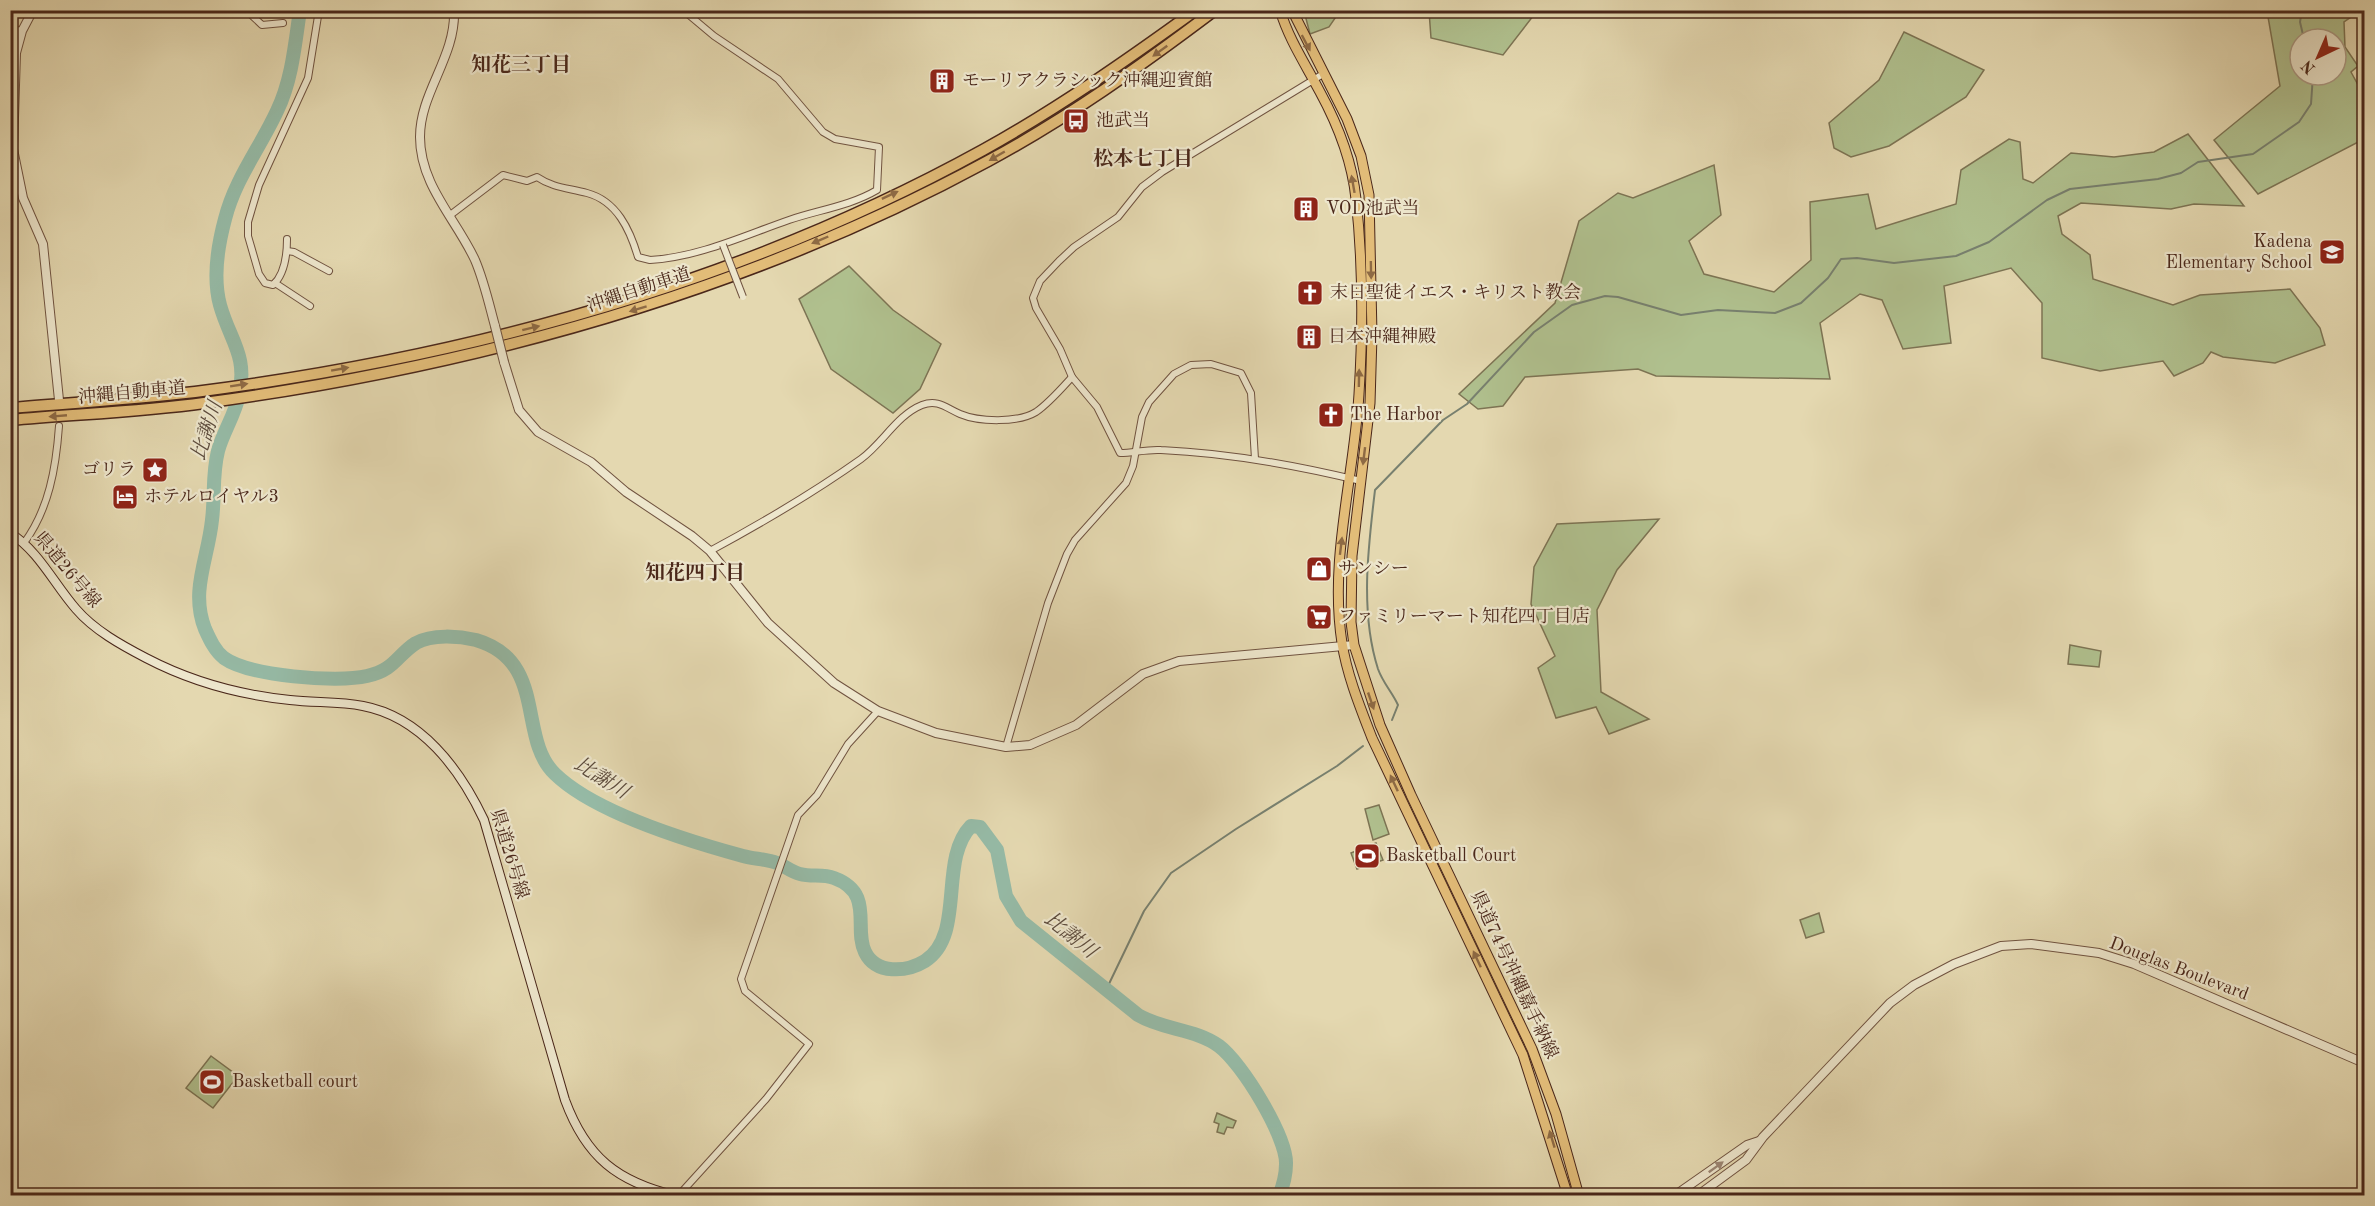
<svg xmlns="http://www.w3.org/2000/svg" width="2375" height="1206" viewBox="0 0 2375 1206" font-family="'Old Standard TT','Noto Serif JP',serif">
  <rect width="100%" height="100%" fill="#e4d8b0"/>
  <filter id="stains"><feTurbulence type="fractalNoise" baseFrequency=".00333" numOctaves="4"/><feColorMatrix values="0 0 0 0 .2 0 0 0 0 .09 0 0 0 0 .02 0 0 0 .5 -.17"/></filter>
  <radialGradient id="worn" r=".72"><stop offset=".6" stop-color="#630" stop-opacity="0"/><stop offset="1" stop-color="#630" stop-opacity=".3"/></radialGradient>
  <g fill="#b0c08e" stroke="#7d7454" stroke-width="1.5" fill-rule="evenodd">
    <polygon points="1304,11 1304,10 1340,11 1329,27 1310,34"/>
    <polygon points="1429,11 1429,10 1537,11 1503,55 1431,38"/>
    <path d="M2267 11H2360L2344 22 2345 47 2358 66 2351 72 2364 96V139L2258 194 2214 140 2280 86ZM2300 39H2336V75H2300Z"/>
    <polygon points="1904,32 1984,70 1966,97 1889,146 1851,157 1834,148 1829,123 1879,80"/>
    <polygon points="2188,134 2244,206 2194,204 2171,209 2081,203 2058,216 2062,234 2090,255 2093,279 2173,305 2200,295 2290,289 2320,328 2325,345 2275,363 2223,357 2211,352 2203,363 2174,376 2163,361 2100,371 2042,358 2042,303 2011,268 1944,286 1951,343 1903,349 1882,300 1860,294 1820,323 1830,379 1656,376 1638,369 1525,377 1503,406 1478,409 1459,394 1555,303 1579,221 1618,193 1633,198 1714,165 1721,215 1689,241 1704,274 1774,292 1811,260 1810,202 1868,194 1876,229 1956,204 1961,170 2009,139 2020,142 2023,179 2033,183 2071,153 2114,157 2154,152"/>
    <polygon points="849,266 893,310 941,344 920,389 893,413 831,369 799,299"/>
    <polygon points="1659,519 1617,570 1597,610 1601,692 1649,719 1609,734 1596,707 1556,718 1538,668 1555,656 1531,604 1534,567 1557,524"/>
    <polygon points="2070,645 2101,651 2099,667 2068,664"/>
    <polygon points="1379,805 1389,834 1373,840 1365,809"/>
    <polygon points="1376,843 1383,860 1357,869 1351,853"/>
    <polygon points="1819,913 1824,932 1806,938 1800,920"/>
    <polygon points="211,1056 238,1076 213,1108 186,1088"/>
    <polygon points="1217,1113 1236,1121 1233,1128 1227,1127 1224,1134 1217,1132 1219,1124 1214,1122"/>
  </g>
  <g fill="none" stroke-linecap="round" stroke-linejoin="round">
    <g stroke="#78806f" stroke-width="2">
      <polyline points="2302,10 2300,22 2304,39"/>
      <path d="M1392 720 1398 705C1392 692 1383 683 1378 669 1360 613 1368 548 1375 490L1443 420 1467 404 1534 332 1572 305 1605 296 1618 297 1681 315 1718 310 1775 313 1801 303 1828 278 1841 259 1857 258 1894 263 1956 256 1989 242 2047 200 2070 189 2158 179 2181 173 2198 162 2253 154 2299 122 2311 104 2313 75"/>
      <polyline points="1107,988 1144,911 1171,873 1236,829 1337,766 1363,746"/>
    </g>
    <path stroke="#96bba7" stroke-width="14" d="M300 10C295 44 292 80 277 111 260 148 235 179 225 219 218 245 213 279 220 305 230 341 248 355 239 395 235 415 223 432 218 451 212 474 215 497 212 520 208 559 190 591 205 629 210 640 215 651 224 658 249 676 337 683 367 676 395 670 397 655 416 643 432 634 459 636 476 640 548 661 517 738 555 774 595 813 688 841 743 856 754 859 766 859 777 863 785 866 791 872 800 874 811 877 823 874 834 878 875 893 853 928 865 952 876 975 907 972 925 961 966 935 938 860 971 826L980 827 997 850 1006 896 1021 921 1138 1015C1163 1030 1196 1029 1219 1046 1242 1063 1287 1137 1286 1164 1286 1175 1283 1186 1279 1196"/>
    <defs>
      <g id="minor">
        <polyline points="246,10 262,25 283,23"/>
        <polyline points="1003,11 1003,10"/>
        <polyline points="10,29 22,31"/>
        <path d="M1323 74 1162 172 1142 187 1118 217 1074 247 1059 261 1040 281 1033 298 1036 308 1060 349 1072 377 1097 407 1120 453C1133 453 1147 449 1161 450 1229 453 1295 465 1361 481"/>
        <path d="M449 216 503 175 527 181 537 177C553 188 569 188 587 193 617 201 630 230 638 257L650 260C699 257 743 236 789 220 818 210 850 206 877 190L879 147 835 139 823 132 778 79 714 36 683 10"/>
        <path d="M287 239C287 255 285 274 273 285L265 283 259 274 248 236V222L259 185 308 78 319 10"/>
        <polyline points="287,251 294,252 329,271"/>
        <polyline points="275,283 310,306"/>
        <path d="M24 543C49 509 56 468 59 426"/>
        <path d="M710 551C762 523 813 493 861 459 883 443 897 415 922 405 938 399 946 408 960 414 979 422 1018 423 1036 412 1049 403 1061 389 1072 377"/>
        <polyline points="1006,747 1048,603 1067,554 1075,540 1126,483 1133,466 1142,417 1149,402 1174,374 1191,365 1211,364 1241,373 1251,393 1255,459"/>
        <polyline points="678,1196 766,1099 809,1044 745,991 741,979 798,815 817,795 848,744 878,711"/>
      </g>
      <g id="tertiary">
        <polyline points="33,10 22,31 16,53 13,149 23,198 43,244 59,400"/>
        <path d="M454 10C456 57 420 92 420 137 420 185 456 219 475 260 484 281 489 304 495 326"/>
        <polyline points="504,362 519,410 538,432 591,462 626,492 692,536 710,551 768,623 834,683 878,711 936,733 1006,747 1030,745 1076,725 1143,674 1179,661 1354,645"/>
        <polyline points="1674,1196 1747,1145 1759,1141"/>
        <polyline points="1697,1196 1746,1160 1763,1137 1890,1003 1914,985 1954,964 2001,946 2031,944 2099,953 2134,964 2364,1063"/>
      </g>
      <path id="secondary" d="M10 533C39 551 54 584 76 609 94 630 121 645 146 658 190 681 241 695 290 700 314 703 339 701 363 706 421 717 460 769 484 820L565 1100C586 1157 617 1182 677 1196"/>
      <g id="primary">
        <path d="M1280 10C1289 40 1306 65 1320 92 1338 125 1352 160 1356 199 1363 262 1363 330 1359 394 1354 477 1329 560 1342 643 1347 675 1360 707 1372 738L1523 1055 1568 1196"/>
        <polyline points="1292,10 1347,119 1361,156 1369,195 1372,335 1370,403 1352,556 1351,622 1354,645 1380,725 1411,795 1532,1049 1556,1114 1579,1196"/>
      </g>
      <g id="motorway">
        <path d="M10 408C72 403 134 399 195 392 468 357 740 284 983 150 1057 109 1127 60 1196 10"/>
        <path d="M10 420C75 414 140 412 204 403 476 366 745 293 988 161 1068 118 1142 65 1215 10"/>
      </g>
    </defs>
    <use href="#minor" stroke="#705340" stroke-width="8"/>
    <use href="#tertiary" stroke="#705340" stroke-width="10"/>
    <use href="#secondary" stroke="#4a271a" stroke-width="10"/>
    <use href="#primary" stroke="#4a271a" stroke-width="11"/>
    <use href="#motorway" stroke="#4a271a" stroke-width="13"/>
    <use href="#minor" stroke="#ede6cc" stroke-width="6"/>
    <use href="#tertiary" stroke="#ede6cc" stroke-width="8"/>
    <use href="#secondary" stroke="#ede6cc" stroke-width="8"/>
    <use href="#primary" stroke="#e2bc78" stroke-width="9"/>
    <use href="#motorway" stroke="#e2bc78" stroke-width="10"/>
    <defs>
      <polyline id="minor-bridge" points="723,245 743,297"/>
      <polyline id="tertiary-bridge" points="495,326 504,362"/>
    </defs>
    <use href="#minor-bridge" stroke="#705340" stroke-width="8" stroke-linecap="butt"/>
    <use href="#tertiary-bridge" stroke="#705340" stroke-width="10" stroke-linecap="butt"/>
    <use href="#minor-bridge" stroke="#ede6cc" stroke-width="6"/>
    <use href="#tertiary-bridge" stroke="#ede6cc" stroke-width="8"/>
  </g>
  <defs><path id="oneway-solid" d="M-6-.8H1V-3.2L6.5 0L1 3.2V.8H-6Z" transform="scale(1.5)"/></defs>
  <g fill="#8e6a44">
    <use href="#oneway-solid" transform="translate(1306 43) rotate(62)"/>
    <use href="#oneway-solid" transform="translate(1160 51) rotate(144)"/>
    <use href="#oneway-solid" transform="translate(997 156) rotate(150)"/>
    <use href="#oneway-solid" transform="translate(1353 184) rotate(-100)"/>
    <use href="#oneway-solid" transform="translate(890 195) rotate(-25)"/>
    <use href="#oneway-solid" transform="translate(820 240) rotate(157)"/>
    <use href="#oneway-solid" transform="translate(1371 270) rotate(89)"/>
    <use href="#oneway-solid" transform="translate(638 309) rotate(163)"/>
    <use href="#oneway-solid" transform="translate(531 328) rotate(-14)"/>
    <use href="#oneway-solid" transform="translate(340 369) rotate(-10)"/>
    <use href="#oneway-solid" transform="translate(1359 378) rotate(-89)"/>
    <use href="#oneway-solid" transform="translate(239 385) rotate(-9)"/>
    <use href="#oneway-solid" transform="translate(58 416) rotate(175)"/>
    <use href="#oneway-solid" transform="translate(1364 456) rotate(97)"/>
    <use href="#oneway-solid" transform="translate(1341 546) rotate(-83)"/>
    <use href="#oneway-solid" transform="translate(1371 701) rotate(71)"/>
    <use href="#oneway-solid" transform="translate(1394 783) rotate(-115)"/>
    <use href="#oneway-solid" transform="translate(1477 959) rotate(-115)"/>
    <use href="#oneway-solid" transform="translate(1552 1139) rotate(-107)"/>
  </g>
  <use fill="#9c8673" href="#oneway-solid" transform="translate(1716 1167) rotate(-36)"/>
  <defs>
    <symbol id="building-square" viewBox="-11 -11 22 22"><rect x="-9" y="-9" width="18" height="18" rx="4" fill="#8f2418" stroke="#ede6cc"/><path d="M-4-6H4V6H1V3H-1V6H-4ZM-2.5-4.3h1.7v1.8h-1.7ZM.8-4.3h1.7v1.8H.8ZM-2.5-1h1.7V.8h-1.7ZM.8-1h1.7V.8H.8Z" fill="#fff"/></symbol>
    <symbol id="bus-square" viewBox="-11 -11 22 22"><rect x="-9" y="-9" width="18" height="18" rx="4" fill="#8f2418" stroke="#ede6cc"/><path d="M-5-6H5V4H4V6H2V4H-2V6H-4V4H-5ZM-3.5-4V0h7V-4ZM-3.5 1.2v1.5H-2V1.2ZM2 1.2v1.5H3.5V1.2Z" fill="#fff"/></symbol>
    <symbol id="school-square" viewBox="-11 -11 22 22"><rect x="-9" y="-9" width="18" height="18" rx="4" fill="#8f2418" stroke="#ede6cc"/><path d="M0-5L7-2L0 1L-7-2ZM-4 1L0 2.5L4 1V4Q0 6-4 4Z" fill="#fff"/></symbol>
    <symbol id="church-square" viewBox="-11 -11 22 22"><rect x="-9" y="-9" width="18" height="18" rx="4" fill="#8f2418" stroke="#ede6cc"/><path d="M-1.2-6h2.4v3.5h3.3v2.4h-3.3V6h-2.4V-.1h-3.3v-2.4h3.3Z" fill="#fff"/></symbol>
    <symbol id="sight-square" viewBox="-11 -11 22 22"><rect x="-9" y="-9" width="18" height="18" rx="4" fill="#8f2418" stroke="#ede6cc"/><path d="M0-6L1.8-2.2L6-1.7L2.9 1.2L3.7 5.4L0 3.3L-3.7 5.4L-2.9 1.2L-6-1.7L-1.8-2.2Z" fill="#fff"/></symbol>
    <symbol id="hotel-square" viewBox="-11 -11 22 22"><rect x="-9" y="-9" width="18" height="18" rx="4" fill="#8f2418" stroke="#ede6cc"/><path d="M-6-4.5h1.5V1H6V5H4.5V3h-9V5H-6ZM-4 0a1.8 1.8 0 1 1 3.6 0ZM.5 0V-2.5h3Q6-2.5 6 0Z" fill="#fff"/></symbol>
    <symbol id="shop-square" viewBox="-11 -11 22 22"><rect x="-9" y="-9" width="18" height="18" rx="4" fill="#8f2418" stroke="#ede6cc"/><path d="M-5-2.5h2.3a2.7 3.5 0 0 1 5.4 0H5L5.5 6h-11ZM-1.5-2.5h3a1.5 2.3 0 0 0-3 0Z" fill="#fff"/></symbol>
    <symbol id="supermarket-square" viewBox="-11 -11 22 22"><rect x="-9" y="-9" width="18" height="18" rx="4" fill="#8f2418" stroke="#ede6cc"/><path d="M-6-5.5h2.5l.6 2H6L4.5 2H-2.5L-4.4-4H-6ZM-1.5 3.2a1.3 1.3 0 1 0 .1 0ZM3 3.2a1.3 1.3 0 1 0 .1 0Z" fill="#fff"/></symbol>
    <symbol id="stadium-square" viewBox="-11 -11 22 22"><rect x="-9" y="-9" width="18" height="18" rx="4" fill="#8f2418" stroke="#ede6cc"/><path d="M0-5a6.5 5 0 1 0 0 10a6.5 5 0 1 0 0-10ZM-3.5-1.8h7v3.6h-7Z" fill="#fff"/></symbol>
  </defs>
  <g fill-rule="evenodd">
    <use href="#building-square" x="927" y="66" width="30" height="30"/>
    <use href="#bus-square" x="1061" y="106" width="30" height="30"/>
    <use href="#building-square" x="1291" y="194" width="30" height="30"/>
    <use href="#school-square" x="2317" y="237" width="30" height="30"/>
    <use href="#church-square" x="1295" y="278" width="30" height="30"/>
    <use href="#building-square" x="1294" y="322" width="30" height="30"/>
    <use href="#church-square" x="1316" y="400" width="30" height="30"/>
    <use href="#sight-square" x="140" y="455" width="30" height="30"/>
    <use href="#hotel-square" x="110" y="482" width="30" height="30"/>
    <use href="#shop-square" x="1304" y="554" width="30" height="30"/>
    <use href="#supermarket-square" x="1304" y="602" width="30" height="30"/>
    <use href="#stadium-square" x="1352" y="841" width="30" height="30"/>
    <use href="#stadium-square" x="197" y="1067" width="30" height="30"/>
  </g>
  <g text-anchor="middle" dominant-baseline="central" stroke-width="4.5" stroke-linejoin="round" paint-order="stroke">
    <g font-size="18" fill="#4a271a" stroke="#ede6cc" text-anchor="start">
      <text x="962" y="81">モーリアクラシック沖縄迎賓館</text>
      <text x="1096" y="121">池武当</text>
      <text x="1326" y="209">VOD池武当</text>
      <text x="2312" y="242" text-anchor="end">Kadena<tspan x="2312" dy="21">Elementary School</tspan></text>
      <text x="1330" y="293">末日聖徒イエス・キリスト教会</text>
      <text x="1328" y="337">日本沖縄神殿</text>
      <text x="1350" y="415">The Harbor</text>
      <text x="136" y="470" text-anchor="end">ゴリラ</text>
      <text x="144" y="497">ホテルロイヤル3</text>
      <text x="1338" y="569">サンシー</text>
      <text x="1338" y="617">ファミリーマート知花四丁目店</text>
      <text x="1386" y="856">Basketball Court</text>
      <text x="232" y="1082">Basketball court</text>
    </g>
    <g font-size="18" fill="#4a271a" stroke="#ede6cc">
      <text transform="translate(639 290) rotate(-18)">沖縄自動車道</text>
      <text transform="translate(132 393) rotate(-5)">沖縄自動車道</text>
      <text transform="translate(67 570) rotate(50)">県道26号線</text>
      <text transform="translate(509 854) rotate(73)">県道26号線</text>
      <text transform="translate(2179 969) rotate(21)">Douglas Boulevard</text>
      <text transform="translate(1514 975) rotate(65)">県道74号沖縄嘉手納線</text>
    </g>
    <g font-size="20" font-weight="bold" fill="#4a271a" stroke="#ede6cc">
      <text x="521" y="66">知花三丁目</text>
      <text x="1143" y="160">松本七丁目</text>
      <text x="695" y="574">知花四丁目</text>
    </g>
    <g font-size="20" font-style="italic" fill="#5d4c3d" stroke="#ede6cc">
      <text transform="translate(208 431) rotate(-72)">比謝川</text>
      <text transform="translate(601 779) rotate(32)">比謝川</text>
      <text transform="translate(1070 936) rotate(39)">比謝川</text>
    </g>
  </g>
  <rect width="2375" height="1206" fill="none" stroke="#e4d8b0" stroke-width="36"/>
  <rect x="12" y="12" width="2351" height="1182" fill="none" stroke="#4a271a" stroke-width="3"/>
  <rect x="18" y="18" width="2339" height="1170" fill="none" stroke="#4a271a" stroke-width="1.5"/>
  <g transform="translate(2318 57) rotate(224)"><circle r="28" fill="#ede6cc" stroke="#ac9a85" stroke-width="1.5"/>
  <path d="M0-4.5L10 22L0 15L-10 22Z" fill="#8f2418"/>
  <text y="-9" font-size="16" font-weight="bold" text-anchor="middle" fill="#4a271a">N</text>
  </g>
  <rect width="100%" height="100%" filter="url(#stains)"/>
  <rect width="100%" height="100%" fill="url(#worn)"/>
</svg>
